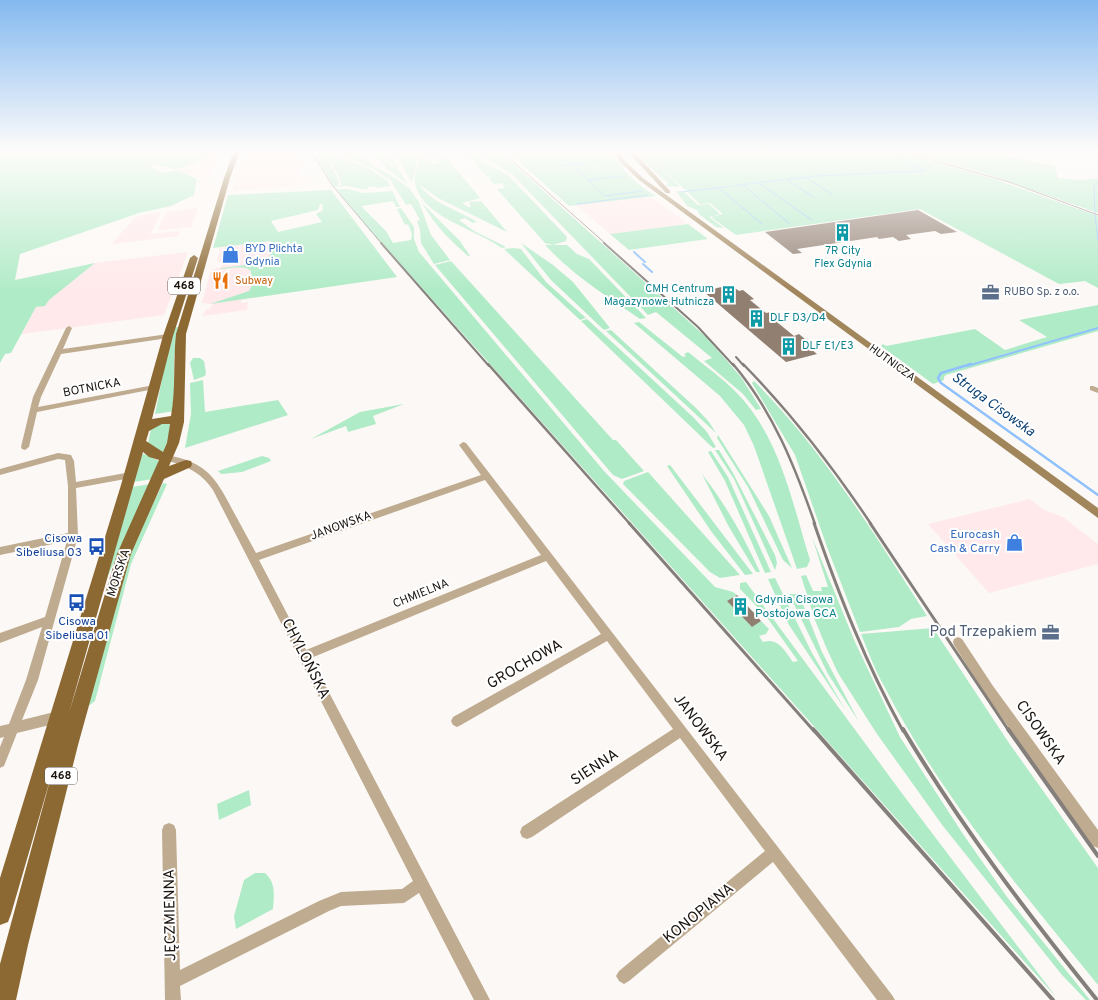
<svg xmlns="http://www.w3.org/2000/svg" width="1098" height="1000" viewBox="0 0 1098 1000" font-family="Overpass,sans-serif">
  <rect width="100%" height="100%" fill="#fcf8f5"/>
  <g fill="#ffe9eb">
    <polygon points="245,151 300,151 301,155 296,156 303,169 296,171 308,184 232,191"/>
    <polygon points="222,152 214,165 181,168 211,153"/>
    <polygon points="214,167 210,176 197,177 177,170"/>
    <polygon points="650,196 688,224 610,234 576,205"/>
    <polygon points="198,208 191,227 158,230 166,212"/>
    <polygon points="161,212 151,234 180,231 179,236 112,244 134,218 146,214"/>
    <polygon points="272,241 263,296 241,300 241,303 248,302 247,310 202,316 206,310 211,308 212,304 202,303 211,270 221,267 222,263 217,261 220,248"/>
    <polygon points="188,252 164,315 22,334 36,307 45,306 49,300 95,263"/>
    <polygon points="1030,499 1044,510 1063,517 1098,544 1098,564 989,593 928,524"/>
  </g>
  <g fill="#b0ebc7" fill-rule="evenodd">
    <path d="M0 151H163L177 153H211C201 158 185 170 174 169 164 167 160 163 150 166L162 173 177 170 197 179 194 195 171 206 139 213 20 254 15 280 95 263 49 300 45 306 36 307 11 353 5 354 0 363Z"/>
    <polygon points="313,151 323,151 339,181 338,186 341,185 340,179 324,151 369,169 387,180 390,186 376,188 375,186 368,187 367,190 348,186 334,187"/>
    <path d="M342 151C348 151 355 158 361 161L347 151H353L376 166 367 163 391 175 409 188 419 202 431 235 450 260 434 264 421 243 420 230 417 221 420 220 411 204 406 205 391 181 374 169 345 157Z"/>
    <polygon points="372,151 382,151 392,167 394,167 384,151 387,151 408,185 386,168"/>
    <polygon points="393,151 420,151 412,182"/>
    <path d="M422 151H428L424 152 428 158 425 159 430 160 433 164 439 163 436 159 447 158 480 198 462 203 468 207H471L469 202 481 201 507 232 438 198 420 185C431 203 459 210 477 222L473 223 465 218 459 220 474 231 506 247 502 248C478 230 418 216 415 181 414 172 420 160 422 151Z"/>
    <polygon points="464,151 472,151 483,161 508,175 567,237 566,241 553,245 545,243 497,189 505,188 502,183 494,184 488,178 493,176 487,177"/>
    <polygon points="488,151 499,151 706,337 741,377 761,409 756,410 743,394 704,361 712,358 656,312 648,315 512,174 481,156 490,154 485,152"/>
    <path d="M507 151H611C618 165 636 185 656 196L569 206Z"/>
    <polygon points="635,151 643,151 652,160 645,151 897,151 994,179 1098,216 1098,288 1085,281 1059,284 920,209 736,235 711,217 723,214 710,203 700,204 656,163 680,187 667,186 668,183 653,170"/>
    <polygon points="906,151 981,151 1055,166 1058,178 1081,180 1098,178 1098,213 984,173"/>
    <path d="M336 189H348L364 193 392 191 400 207H396L393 201 362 206V207L386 231 393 243 411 240 412 234 408 224 405 225 397 209 401 208 414 227V239L419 252 604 471 715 587 733 592 737 595 728 601 751 626 761 621 769 629 766 634 759 636 763 642C778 637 785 651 793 662L798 661 766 616 740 589V583L746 582 901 792 1056 997 371 231Z"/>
    <path d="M331 190 397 277 210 304 249 291 254 282H251V271C243 264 231 269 220 269L221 268 269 262 271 241 213 248 228 195ZM320 204H322L323 210 316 214 322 222 278 232 271 221 318 210Z"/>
    <polygon points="676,191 683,191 698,205 709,204 720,214 709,217 724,228 716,227 699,214 697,210 687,206"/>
    <path d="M422 203 460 241 470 256H468C447 237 437 228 422 203Z"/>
    <polygon points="688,224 708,239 629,250 610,234"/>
    <polygon points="521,243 553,265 573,282 610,328 604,330 551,280"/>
    <path d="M545 245H567L577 254 589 259 646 318 640 319C606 296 573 275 545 245Z"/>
    <polygon points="514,248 521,249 546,282 586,318 580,320 504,249"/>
    <polygon points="451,261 613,440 616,440 644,471 622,479 613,475 435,265"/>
    <polygon points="1098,305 1098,331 946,375 944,377 944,380 933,384 881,346 883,344 886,346 975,329 1005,350 1047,337 1019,320"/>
    <polygon points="587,319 693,417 707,432 716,447 713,448 581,321"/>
    <path d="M639 322 683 357 686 356 684 354 688 352C704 365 721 377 736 392 780 437 792 502 810 560L807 567 797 569 754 446 744 425 720 396 634 323Z"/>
    <polygon points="175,327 179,327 174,357 175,411 155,414 167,354"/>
    <polygon points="611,330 697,409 709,422 716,433 606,331"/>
    <polygon points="193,358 200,358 204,361 206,373 205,376 194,380 190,363"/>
    <polygon points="203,380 205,412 278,400 288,415 185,448 191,414 190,383"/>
    <path d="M754 381C823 450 875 535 927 616L911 619 899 627 860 632 827 547 795 455 752 383Z"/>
    <polygon points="404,404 373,416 376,424 348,432 346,426 311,439 360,412"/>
    <polygon points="158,423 171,423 168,443 162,455 148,444 151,428"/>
    <polygon points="718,435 769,516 792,568 783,560 748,487 717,438"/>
    <polygon points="719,450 733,473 775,555 777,563 775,570 734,479 715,450"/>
    <polygon points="711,451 728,477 771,572 765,573 725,481 708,452"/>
    <polygon points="144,454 161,462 153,479 134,482 141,455"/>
    <polygon points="262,456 269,458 271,461 242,472 221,474 218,471"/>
    <polygon points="670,465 753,574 745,575 711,531 667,466"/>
    <polygon points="648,472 740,575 720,578 710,572 623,484 624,481"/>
    <path d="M702 474C726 505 744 537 760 572H756L729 527Z"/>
    <polygon points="163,483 167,484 131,564 95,701 87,707 133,544"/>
    <polygon points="150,484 105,582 132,487"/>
    <polygon points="812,537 855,642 900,737 963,834 1007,897 1090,1000 1086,1000 1062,975 943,826 877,734 838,673 826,647 815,620 801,576 806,575 813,591 822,591 821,587 828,587"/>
    <polygon points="775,578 812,653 846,711 789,625 768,579"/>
    <polygon points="789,594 799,594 822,652 859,722 828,674"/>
    <path d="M933 628 1009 743 1098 868V985C1022 892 939 793 884 686 875 670 868 651 861 634Z"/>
    <polygon points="249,790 251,805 219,820 217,804"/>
    <path d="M255 873H265C276 883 274 894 273 909L236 929 234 916 244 880Z"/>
  </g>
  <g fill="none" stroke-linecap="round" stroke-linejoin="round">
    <g stroke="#8fc1fc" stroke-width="1">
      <polyline points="597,151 601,157"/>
      <polyline points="954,155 960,151"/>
      <polyline points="572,164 605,196 642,191"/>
      <polyline points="558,166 603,161"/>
      <polyline points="806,178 832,194"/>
      <polyline points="588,180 623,176"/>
      <polyline points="787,180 813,197"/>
      <polyline points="760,184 812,220"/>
      <polyline points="743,185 790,224"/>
      <polyline points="719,188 762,224"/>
      <polyline points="681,192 816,176 925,171 885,151"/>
      <polyline points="577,204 648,195"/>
      <polyline points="1095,213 1094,187 1098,182"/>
      <polyline points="1095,215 1098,240"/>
    </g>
    <g stroke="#8fc1fc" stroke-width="2">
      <polyline points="634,252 645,262"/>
      <polyline points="643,264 652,272"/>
      <polyline points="967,366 1098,328"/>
    </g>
    <polyline stroke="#8fc1fc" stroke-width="2.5" points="971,364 941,373 938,378 941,383 1098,495"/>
  </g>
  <g fill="#917f72">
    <polygon points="918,210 957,232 941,234 935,231 906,235 911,239 899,241 893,237 879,239 877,237 797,249 802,253 793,254 765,232"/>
    <polygon points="731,285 739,291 743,290 754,299 750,300 766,313 771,312 783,322 778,323 794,336 799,334 812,345 807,346 817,354 786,362 703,291"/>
    <polygon points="737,595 755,614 761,621 752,627 727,601"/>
  </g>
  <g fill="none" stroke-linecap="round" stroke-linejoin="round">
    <g fill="#bfab8f" fill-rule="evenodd">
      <polygon points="69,326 72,328 63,349 168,334 171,336 168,338 61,354 41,397 38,407 154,385 158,387 154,389 37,412 29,447 25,450 22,449 21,447 33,397 66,328"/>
      <polygon points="1090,386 1093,386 1098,388 1098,393 1090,390"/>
      <path d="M463 442 466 443 892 995 895 1000H877L773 862 629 981 624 984 619 981 616 976 619 971 765 851 680 738 532 837 527 839 522 837 520 832 522 827 673 729 607 641 461 725 457 727 453 725 451 721 453 717 601 634 546 561 311 658 490 1000H474L419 893 404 903 341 906 329 911 180 986 181 1000H165L162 830 164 825 169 823 174 825 176 830 180 970 319 901 341 892 402 889 413 881 213 490C201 472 185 465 164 460L163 458 167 455C205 462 215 476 232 509 240 524 248 538 256 553L481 475 459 445ZM485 480 541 555 306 650 259 560Z"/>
      <polygon points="58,453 71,455 74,461 76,482 131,472 135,475 131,478 76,488 78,536 38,680 22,720 58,711 62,713 64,717 62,721 58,723 17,733 4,766 0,768 0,747 4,737 0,738 0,726 9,724 26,680 42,627 0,643 0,633 45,617 67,541 0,555 0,547 68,533 68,486 65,460 58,459 0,475 0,469"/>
      <polygon points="958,637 962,639 993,686 1098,830 1098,848 1093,846 985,694 954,645 953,642 954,639"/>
    </g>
    <g fill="#a1855b" fill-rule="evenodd">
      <polygon points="613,151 619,151 624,160 643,178 1098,508 1098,518 639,180 620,162"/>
      <polygon points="627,151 633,151 670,191 670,193 666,193"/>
    </g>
    <path fill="#8c6933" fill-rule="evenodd" d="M234 151H240L230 178 186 334 184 422 179 443 169 466 186 460 191 461 192 464 191 467 164 479 131 554 78 745 28 945 16 1000H0V964L52 773 11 914 8 922 0 925V878L121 485 163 336 190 258 194 255 198 258 173 336 152 419 171 416C176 389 173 361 176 334L224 178ZM162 424H170L167 443 163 452 146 441 149 431ZM143 452 149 457 159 460 117 554 69 713Z"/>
    <g stroke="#847f7b" stroke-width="1">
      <polyline points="311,151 332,185 382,244"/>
      <polyline points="501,151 606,244"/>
      <polyline points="901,151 1009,182 1098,215"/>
    </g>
    <g stroke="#847f7b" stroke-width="2">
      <polyline points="381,243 489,366"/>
      <polyline points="604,243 698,327 734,366"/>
      <polyline points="736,357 744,366"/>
    </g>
    <g stroke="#847f7b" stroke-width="2.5">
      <polyline points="488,364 630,524"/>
      <path d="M733 364C773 411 795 467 815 524"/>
      <path d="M743 364C791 413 833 467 871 524"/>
    </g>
    <g stroke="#847f7b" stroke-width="3">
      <polyline points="629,523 814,731"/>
      <path d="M814 523C839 595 866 664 903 731"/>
      <polyline points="870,523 1009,731"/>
    </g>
    <g stroke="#847f7b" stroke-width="4">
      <polyline points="813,729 1053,1000"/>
      <path d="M903 729C960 825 1027 913 1097 1000"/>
      <polyline points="1008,729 1098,856"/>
    </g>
  </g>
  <linearGradient id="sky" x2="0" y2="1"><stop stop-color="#84b9f0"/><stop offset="0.52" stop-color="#fefcfa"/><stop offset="1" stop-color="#fefcfa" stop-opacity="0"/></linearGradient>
  <rect width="1098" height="291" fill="url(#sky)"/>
  <defs>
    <symbol id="building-bare" viewBox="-9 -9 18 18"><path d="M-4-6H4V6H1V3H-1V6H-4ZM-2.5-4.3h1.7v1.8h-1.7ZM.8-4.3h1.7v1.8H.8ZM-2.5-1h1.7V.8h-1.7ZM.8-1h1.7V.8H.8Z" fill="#0f9aa8" stroke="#fff" stroke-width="2.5" paint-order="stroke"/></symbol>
    <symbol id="shop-bare" viewBox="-9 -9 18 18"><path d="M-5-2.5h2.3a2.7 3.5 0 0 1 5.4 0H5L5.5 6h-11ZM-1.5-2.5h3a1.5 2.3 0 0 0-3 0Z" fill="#3f7fe0" stroke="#fff" stroke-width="2.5" paint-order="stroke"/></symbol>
    <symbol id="restaurant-bare" viewBox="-9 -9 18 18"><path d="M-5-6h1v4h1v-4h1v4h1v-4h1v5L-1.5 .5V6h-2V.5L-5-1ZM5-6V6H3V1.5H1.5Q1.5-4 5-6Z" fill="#e8710a" stroke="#fff" stroke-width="2.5" paint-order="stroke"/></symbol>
    <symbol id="office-bare" viewBox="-9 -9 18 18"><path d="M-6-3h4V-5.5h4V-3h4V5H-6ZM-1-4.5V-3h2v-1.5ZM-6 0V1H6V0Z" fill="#5c6f8a" stroke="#fff" stroke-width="2.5" paint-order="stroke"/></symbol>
    <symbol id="bus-bare" viewBox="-9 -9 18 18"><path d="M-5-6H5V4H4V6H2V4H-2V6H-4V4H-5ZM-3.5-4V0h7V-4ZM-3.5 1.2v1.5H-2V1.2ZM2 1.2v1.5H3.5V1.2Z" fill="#1a4fb4" stroke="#fff" stroke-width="2.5" paint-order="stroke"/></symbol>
  </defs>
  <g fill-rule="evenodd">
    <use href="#building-bare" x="830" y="220" width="25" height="25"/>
    <use href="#shop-bare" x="218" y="242" width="25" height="25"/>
    <use href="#restaurant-bare" x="208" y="268" width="25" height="25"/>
    <use href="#office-bare" x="978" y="280" width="25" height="25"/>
    <use href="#building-bare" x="716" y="282" width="25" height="25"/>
    <use href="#building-bare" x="744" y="306" width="25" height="25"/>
    <use href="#building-bare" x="776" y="334" width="25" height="25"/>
    <use href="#shop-bare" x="1002" y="530" width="25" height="25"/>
    <use href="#bus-bare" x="84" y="534" width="25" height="25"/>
    <use href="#bus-bare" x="64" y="590" width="25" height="25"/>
    <use href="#building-bare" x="728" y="594" width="25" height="25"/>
    <use href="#office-bare" x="1038" y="620" width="25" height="25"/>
  </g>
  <g text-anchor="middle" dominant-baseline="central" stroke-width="4" stroke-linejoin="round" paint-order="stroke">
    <g font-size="11" fill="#366cbe" stroke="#fff" text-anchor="start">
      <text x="245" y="249">BYD Plichta<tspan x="245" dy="13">Gdynia</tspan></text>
    </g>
    <g font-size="11" fill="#0d838f" stroke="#fff" text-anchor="start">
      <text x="843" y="251" text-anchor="middle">7R City<tspan x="843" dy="13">Flex Gdynia</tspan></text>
      <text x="714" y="289" text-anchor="end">CMH Centrum<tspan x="714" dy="13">Magazynowe Hutnicza</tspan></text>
      <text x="770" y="318">DLF D3/D4</text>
      <text x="802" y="346">DLF E1/E3</text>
    </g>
    <g font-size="11" fill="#c56008" stroke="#fff" text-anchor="start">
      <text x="235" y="281">Subway</text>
    </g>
    <g fill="#fff" stroke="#5f5a57" stroke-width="1">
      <rect x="168" y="277.5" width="32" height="17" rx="4"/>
      <rect x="45" y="767.5" width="32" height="17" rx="4"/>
    </g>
    <g font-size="11" font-weight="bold" fill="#1b140f">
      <text x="184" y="286">468</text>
      <text x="61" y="776">468</text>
    </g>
    <g font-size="11" fill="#4e5e75" stroke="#fff" text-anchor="start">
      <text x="1004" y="292">RUBO Sp. z o.o.</text>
    </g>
    <g font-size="11" fill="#1b140f" stroke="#fff">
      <text transform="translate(892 363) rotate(36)">HUTNICZA</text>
    </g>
    <g font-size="12" fill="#1b140f" stroke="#fff">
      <text transform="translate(92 388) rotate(-11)">BOTNICKA</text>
      <text transform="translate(341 526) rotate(-20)">JANOWSKA</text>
      <text transform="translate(119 573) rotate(-72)">MORSKA</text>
      <text transform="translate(421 594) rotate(-22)">CHMIELNA</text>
    </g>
    <g font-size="12" fill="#366cbe" stroke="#fff" text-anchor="end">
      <text x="1000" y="535">Eurocash<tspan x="1000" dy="14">Cash &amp; Carry</tspan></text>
    </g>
    <g font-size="12" fill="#164399" stroke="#fff" text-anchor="end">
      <text x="82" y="539">Cisowa<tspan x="82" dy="14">Sibeliusa 03</tspan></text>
      <text x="77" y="622" text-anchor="middle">Cisowa<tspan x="77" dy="14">Sibeliusa 01</tspan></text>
    </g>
    <g font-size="12" fill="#0d838f" stroke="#fff" text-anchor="start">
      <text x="755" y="600">Gdynia Cisowa<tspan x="755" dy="14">Postojowa GCA</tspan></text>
    </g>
    <g font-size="14" font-style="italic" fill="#0c4074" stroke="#fff">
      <text transform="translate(993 405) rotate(36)">Struga Cisowska</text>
    </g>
    <g font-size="15" fill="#4e5e75" stroke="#fff" text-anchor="end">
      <text x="1037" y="632">Pod Trzepakiem</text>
    </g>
    <g font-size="15" fill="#1b140f" stroke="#fff">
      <text transform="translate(305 659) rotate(63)">CHYLOŃSKA</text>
      <text transform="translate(525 665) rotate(-30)">GROCHOWA</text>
      <text transform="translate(700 728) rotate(53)">JANOWSKA</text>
      <text transform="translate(1040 733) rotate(55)">CISOWSKA</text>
      <text transform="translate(595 768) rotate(-33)">SIENNA</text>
      <text transform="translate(699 914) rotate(-39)">KONOPIANA</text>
      <text transform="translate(171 915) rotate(-91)">JĘCZMIENNA</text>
    </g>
  </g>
</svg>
